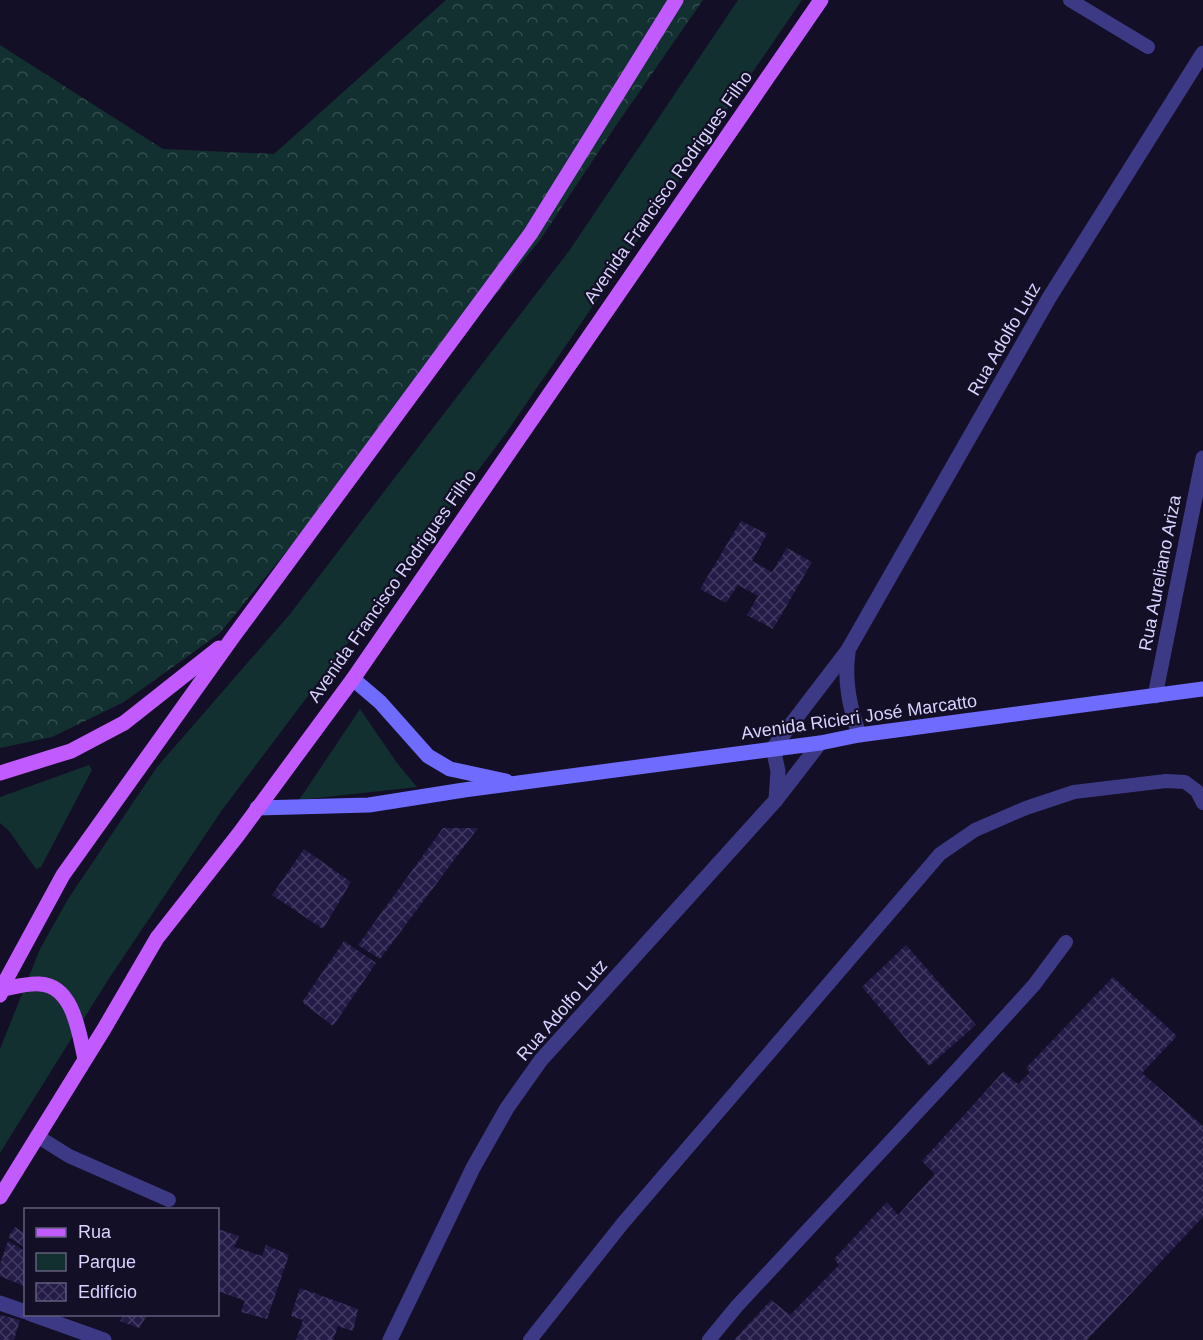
<svg xmlns="http://www.w3.org/2000/svg" width="1203" height="1340" viewBox="0 0 1203 1340" font-family="Helvetica,sans-serif">
  <defs>
    <pattern id="forest-crowns" width="20" height="18" patternUnits="userSpaceOnUse" patternTransform="scale(1.5)"><rect width="20" height="18" fill="#12302f"/><path d="M2 6a3 3 0 1 1 6 0M12 15a3 3 0 1 1 6 0" fill="none" stroke="#344d4e"/></pattern>
    <pattern id="building-cross-hatch" width="8" height="8" patternUnits="userSpaceOnUse" patternTransform="scale(1.5)"><rect width="8" height="8" fill="#241b47"/><path d="M0 0l8 8M0 8l8-8" fill="none" stroke="#433b63"/></pattern>
  </defs>
  <rect width="100%" height="100%" fill="#130f26"/>
  <g fill="#12302f">
    <polygon points="738,0 802,0 504,436 222,810 108,980 0,1153 0,1049 40,949 68,899 157,767 290,614 569,251"/>
    <polygon points="360,709 397,763 417,787 299,800"/>
    <polygon points="89,765 92,770 41,867 36,869 9,831 0,823 0,797"/>
  </g>
  <polygon fill="url(#forest-crowns)" points="446,0 703,0 615,127 540,240 220,633 124,702 52,737 0,748 0,45 163,149 274,154"/>
  <g fill="url(#building-cross-hatch)">
    <polygon points="741,521 767,534 752,561 772,572 787,548 812,562 773,629 747,615 758,596 738,585 726,603 700,589"/>
    <polygon points="443,828 478,828 380,959 358,945"/>
    <polygon points="304,849 351,882 323,929 272,895"/>
    <polygon points="344,941 376,963 333,1026 302,1002"/>
    <polygon points="906,945 976,1025 929,1066 862,987"/>
    <polygon points="1113,977 1177,1036 1142,1073 1203,1126 1203,1217 1087,1340 734,1340 771,1300 790,1315 839,1265 834,1259 887,1202 898,1215 935,1174 922,1161 1003,1072 1018,1084 1030,1072 1026,1068"/>
    <polygon points="15,1227 26,1234 26,1248 8,1237"/>
    <polygon points="218,1229 239,1236 234,1247 262,1256 266,1245 289,1255 267,1319 241,1312 245,1301 218,1291"/>
    <polygon points="8,1241 26,1252 26,1287 0,1276 0,1264"/>
    <polygon points="300,1288 358,1309 353,1331 338,1326 333,1340 296,1340 303,1320 291,1316"/>
    <polygon points="125,1314 148,1314 139,1328 120,1321"/>
    <polygon points="0,1315 20,1320 14,1340 0,1340"/>
  </g>
  <g fill="none" stroke-linecap="round" stroke-linejoin="round">
    <g stroke="#3d3a85" stroke-width="14">
      <polyline points="1070,0 1148,47"/>
      <polyline points="37,1136 69,1156 169,1200"/>
      <polyline points="530,1340 623,1223 940,854 975,830 1026,808 1074,792 1166,781 1185,782 1197,791 1203,803"/>
      <polyline points="709,1340 737,1306 955,1072 1034,985 1066,942"/>
    </g>
    <g stroke="#3d3a85" stroke-width="15">
      <path d="M848 653C844 682 850 707 859 735"/>
      <polyline points="1155,696 1203,458"/>
      <polyline points="776,800 778,771 773,748 848,650 1049,298 1203,53"/>
      <polyline points="0,1303 26,1312"/>
      <polyline points="31,1314 104,1340"/>
      <polyline points="390,1340 473,1168 507,1108 541,1060 776,800 820,743"/>
    </g>
    <g stroke="#6f6bff" stroke-width="15">
      <polyline points="353,679 380,702 428,756 450,769 506,781"/>
      <polyline points="257,808 369,805 464,790 820,743 859,735 1203,689"/>
    </g>
    <g stroke="#c25bff" stroke-width="15">
      <polyline points="0,773 71,751 124,723 219,648"/>
      <path d="M3 989C14 987 28 983 40 984 74 986 79 1034 85 1059"/>
      <polyline points="0,995 7,978 63,875 233,637 531,233 676,0"/>
      <polyline points="0,1197 104,1029 157,938 238,835 353,679 821,0"/>
    </g>
  </g>
  <g text-anchor="middle" dominant-baseline="central" stroke-width="4.5" stroke-linejoin="round" paint-order="stroke">
    <g font-size="18" fill="#d9d4ff" stroke="#130f26">
      <text transform="translate(668 187) rotate(-55)">Avenida Francisco Rodrigues Filho</text>
      <text transform="translate(1004 339) rotate(-60)">Rua Adolfo Lutz</text>
      <text transform="translate(1160 573) rotate(-79)">Rua Aureliano Ariza</text>
      <text transform="translate(392 586) rotate(-55)">Avenida Francisco Rodrigues Filho</text>
      <text transform="translate(859 717) rotate(-8)">Avenida Ricieri José Marcatto</text>
      <text transform="translate(562 1010) rotate(-49)">Rua Adolfo Lutz</text>
    </g>
  </g>
  <rect x="24" y="1208" width="195" height="108" fill="#130f26" stroke="#625e7d" stroke-width="1.5"/>
  <rect x="36" y="1228" width="30" height="9" fill="#c25bff" stroke="#625e7d" stroke-width="1.5"/>
  <text x="78" y="1238" font-size="18" fill="#d9d4ff">Rua</text>
  <rect x="36" y="1253" width="30" height="18" fill="#12302f" stroke="#625e7d" stroke-width="1.5"/>
  <text x="78" y="1268" font-size="18" fill="#d9d4ff">Parque</text>
  <rect x="36" y="1283" width="30" height="18" fill="url(#building-cross-hatch)" stroke="#625e7d" stroke-width="1.5"/>
  <text x="78" y="1298" font-size="18" fill="#d9d4ff">Edifício</text>
</svg>
